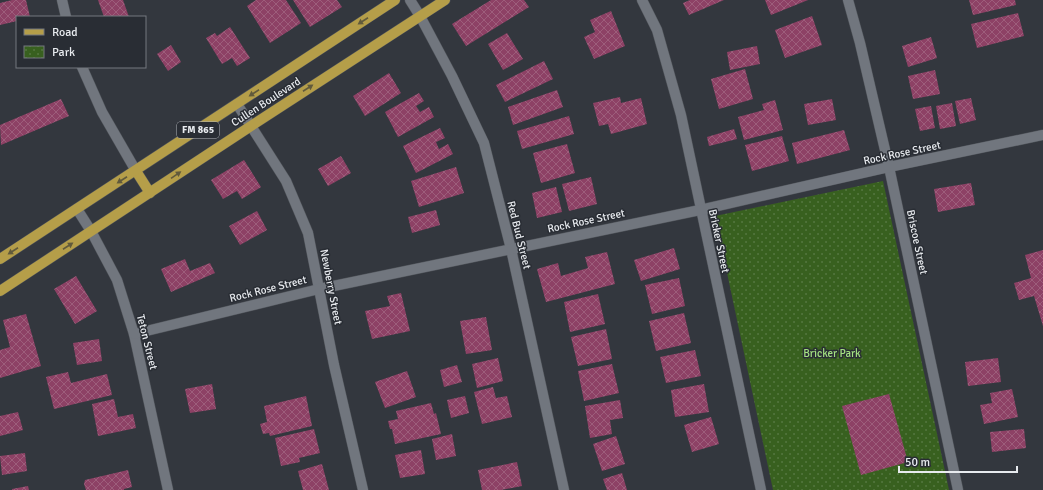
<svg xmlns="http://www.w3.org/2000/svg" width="1043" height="490" viewBox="0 0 1043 490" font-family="Signika,sans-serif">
  <defs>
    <pattern id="park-dots" width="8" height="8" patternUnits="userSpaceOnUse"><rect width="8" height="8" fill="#38601f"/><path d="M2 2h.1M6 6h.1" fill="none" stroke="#557740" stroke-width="1.8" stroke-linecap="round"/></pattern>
    <pattern id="building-cross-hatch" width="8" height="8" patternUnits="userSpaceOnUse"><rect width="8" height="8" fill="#8d4165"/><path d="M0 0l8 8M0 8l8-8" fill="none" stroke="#9d5d7b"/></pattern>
  </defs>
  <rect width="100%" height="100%" fill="#33373e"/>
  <polygon fill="url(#park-dots)" points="883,181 949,490 773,490 715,216"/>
  <g fill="url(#building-cross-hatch)">
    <polygon points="12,0 26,0 30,17 17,17 17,21 0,25 0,3"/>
    <polygon points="98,0 123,0 129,17 104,17"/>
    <polygon points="256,0 286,0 301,23 270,43 247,6"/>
    <polygon points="293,0 337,0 342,7 310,27"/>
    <polygon points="491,0 524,0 529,7 466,46 452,24"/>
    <polygon points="690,0 724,0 689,15 683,3"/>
    <polygon points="765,0 808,0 771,15"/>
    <polygon points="969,0 1015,0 1016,5 973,15"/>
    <polygon points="611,11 625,46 594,59 584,37 595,32 590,20"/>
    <polygon points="1018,13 1024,36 977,48 971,24"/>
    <polygon points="812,16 822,45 785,58 775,30"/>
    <polygon points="230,27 250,58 237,66 232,58 222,64 206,38 215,33 217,36"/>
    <polygon points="507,33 523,59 503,70 488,44"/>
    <polygon points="931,37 937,58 908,67 902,46"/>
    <polygon points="171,45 181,62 168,71 157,54"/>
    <polygon points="757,46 760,64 730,70 727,52"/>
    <polygon points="544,61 553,79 505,102 496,85"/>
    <polygon points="745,69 753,99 719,109 711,79"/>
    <polygon points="935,70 940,94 913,99 908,76"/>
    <polygon points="389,73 401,93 365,116 353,96"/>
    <polygon points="557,90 563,107 513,125 508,107"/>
    <polygon points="419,93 424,101 416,106 420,112 429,107 434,117 398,137 385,112"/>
    <polygon points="620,97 621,103 641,98 647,124 611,134 608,124 599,126 593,103"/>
    <polygon points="971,98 976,120 960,124 955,101"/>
    <polygon points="61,99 69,116 1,145 0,125"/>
    <polygon points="832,99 836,120 808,125 804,104"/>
    <polygon points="775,100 783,130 744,140 738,117 764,110 762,104"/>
    <polygon points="952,103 956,126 940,129 936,106"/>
    <polygon points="931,106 935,128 920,131 915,109"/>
    <polygon points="569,116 574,134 522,149 517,131"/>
    <polygon points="440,128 445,138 436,142 439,149 448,144 453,154 416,173 403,146"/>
    <polygon points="734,129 737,139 709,146 707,137"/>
    <polygon points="844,130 850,150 797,164 792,143"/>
    <polygon points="782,136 789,161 752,171 745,145"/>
    <polygon points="567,144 575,173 541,183 533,153"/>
    <polygon points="341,156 351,173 328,186 318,169"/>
    <polygon points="244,160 261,187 242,199 237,191 223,199 211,180"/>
    <polygon points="456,167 464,193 419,207 411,181"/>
    <polygon points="591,177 597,204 569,211 562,184"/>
    <polygon points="971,183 975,205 938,212 934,189"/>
    <polygon points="556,187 562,212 537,218 532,193"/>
    <polygon points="436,210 440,225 412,233 408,217"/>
    <polygon points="257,211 267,230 240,245 229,226"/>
    <polygon points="674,248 680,269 641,281 634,260"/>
    <polygon points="1043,250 1043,326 1034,296 1019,300 1014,283 1031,278 1025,255"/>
    <polygon points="607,252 615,284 546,302 537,269 558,263 561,276 588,268 585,257"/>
    <polygon points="185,259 190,271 210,263 215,273 171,292 161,269"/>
    <polygon points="76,276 97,311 75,324 54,289"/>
    <polygon points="679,278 685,306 652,314 645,285"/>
    <polygon points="401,293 410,331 372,339 365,311 390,306 387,296"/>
    <polygon points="598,294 605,324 570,332 564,302"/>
    <polygon points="684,313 691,343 656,351 649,321"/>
    <polygon points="26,314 41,366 0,378 0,350 10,347 3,320"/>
    <polygon points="486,317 492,350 466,354 460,321"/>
    <polygon points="606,329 612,359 578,366 571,337"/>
    <polygon points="99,339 102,361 77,365 73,343"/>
    <polygon points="695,350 701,376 666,383 660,357"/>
    <polygon points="498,358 503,381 477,388 472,364"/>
    <polygon points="998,358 1001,382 968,386 965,362"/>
    <polygon points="612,364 619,393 584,401 578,371"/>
    <polygon points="457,365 462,382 444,387 440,370"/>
    <polygon points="407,371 416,397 385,408 375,382"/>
    <polygon points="68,372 71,383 107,374 112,395 54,409 46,377"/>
    <polygon points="212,384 216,409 190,413 185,389"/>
    <polygon points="704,384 709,412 675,417 671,390"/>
    <polygon points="493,387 496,398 507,396 512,417 482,424 474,392"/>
    <polygon points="1012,389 1018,417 984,424 980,405 992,403 990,393"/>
    <polygon points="889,394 908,462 861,475 842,406"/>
    <polygon points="306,396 312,426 270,436 269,433 263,434 260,424 267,422 264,406"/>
    <polygon points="465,396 469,413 451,418 447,400"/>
    <polygon points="114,399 118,417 133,414 136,428 98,436 92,404"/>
    <polygon points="620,400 623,418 610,420 612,434 590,438 585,406"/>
    <polygon points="431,403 434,414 436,413 441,434 395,444 392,429 390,429 388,421 398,419 396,411"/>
    <polygon points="18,412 23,430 0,436 0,416"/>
    <polygon points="711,417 719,444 692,452 684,425"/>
    <polygon points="314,429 320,453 299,458 300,462 281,466 275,438"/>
    <polygon points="1024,429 1026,448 992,452 990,432"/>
    <polygon points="452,434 456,456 436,460 432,439"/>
    <polygon points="616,436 625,464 602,471 593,444"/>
    <polygon points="421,450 425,474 400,478 395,455"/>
    <polygon points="25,453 27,471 2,475 0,456"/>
    <polygon points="517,462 522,486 501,490 482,490 478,470"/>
    <polygon points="322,464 329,490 303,490 298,471"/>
    <polygon points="128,470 132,487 124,489 124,490 86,490 84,484 85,480"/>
    <polygon points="622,473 627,490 607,490 603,479"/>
    <polygon points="28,486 29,490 12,490 12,489"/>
  </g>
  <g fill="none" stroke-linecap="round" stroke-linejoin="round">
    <defs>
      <g id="street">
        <polyline points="62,0 66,17"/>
        <polyline points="410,0 420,16 452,76 484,143 511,249 564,490"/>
        <polyline points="642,0 657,30 681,115 761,490"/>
        <polyline points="848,0 860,43 889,167 958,490"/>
        <polyline points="82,67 102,112 136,171"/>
        <polyline points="237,104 286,181 308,233 334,365 363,490"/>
        <polyline points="77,209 91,231 117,280 134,334 168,490"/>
        <polyline points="134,334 319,289 700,210 889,167 1043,135"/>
      </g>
      <g id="primary">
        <polyline points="136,171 150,193"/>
        <polyline points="0,259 395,0"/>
        <polyline points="0,291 251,126 445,0"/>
      </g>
    </defs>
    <use href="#street" stroke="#50545a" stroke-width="11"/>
    <use href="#primary" stroke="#50545a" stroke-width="11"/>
    <use href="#street" stroke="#71767e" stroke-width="10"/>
    <use href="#primary" stroke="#b59e49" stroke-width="10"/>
  </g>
  <defs><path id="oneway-solid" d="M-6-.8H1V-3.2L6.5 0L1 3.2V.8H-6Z"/></defs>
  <g fill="#615a3c">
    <use href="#oneway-solid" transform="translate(363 21) rotate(147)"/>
    <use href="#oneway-solid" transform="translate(308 88) rotate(-33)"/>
    <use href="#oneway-solid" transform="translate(254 93) rotate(147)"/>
    <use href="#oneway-solid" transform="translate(176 175) rotate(-34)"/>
    <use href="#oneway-solid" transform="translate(122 180) rotate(147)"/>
    <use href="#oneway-solid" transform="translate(68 246) rotate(-33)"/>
    <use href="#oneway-solid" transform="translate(13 251) rotate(147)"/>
  </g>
  <g text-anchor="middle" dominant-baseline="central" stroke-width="3" stroke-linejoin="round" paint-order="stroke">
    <rect fill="#292d34" stroke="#afb2b7" stroke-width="1" x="177" y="122" width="42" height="16" rx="3"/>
    <g font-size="10" font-weight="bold" fill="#e8ebef">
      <text x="198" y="130">FM 865</text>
    </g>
    <g font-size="11" fill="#e8ebef" stroke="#292d34">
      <text transform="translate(266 102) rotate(-33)">Cullen Boulevard</text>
      <text transform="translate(902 153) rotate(-12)">Rock Rose Street</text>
      <text transform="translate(586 221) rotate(-12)">Rock Rose Street</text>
      <text transform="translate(519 235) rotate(76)">Red Bud Street</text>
      <text transform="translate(719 241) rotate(78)">Bricker Street</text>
      <text transform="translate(917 242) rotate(78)">Briscoe Street</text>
      <text transform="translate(331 287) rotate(79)">Newberry Street</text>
      <text transform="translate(268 289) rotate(-14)">Rock Rose Street</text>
      <text transform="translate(147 342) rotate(76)">Teton Street</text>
    </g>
    <g font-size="11" fill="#a3e181" stroke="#292d34">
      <text x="832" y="353">Bricker Park</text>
    </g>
  </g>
  <rect x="16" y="16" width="130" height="52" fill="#292d34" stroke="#75797f"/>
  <rect x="24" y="29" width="20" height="6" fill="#b59e49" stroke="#75797f"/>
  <text x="52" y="36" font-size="12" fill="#e8ebef">Road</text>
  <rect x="24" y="46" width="20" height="12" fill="url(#park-dots)" stroke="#75797f"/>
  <text x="52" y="56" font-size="12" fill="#e8ebef">Park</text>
  <path d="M899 466v6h118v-6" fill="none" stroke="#e8ebef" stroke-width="2"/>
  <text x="905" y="466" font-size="12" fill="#e8ebef" stroke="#292d34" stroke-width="3" paint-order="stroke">50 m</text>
</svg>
